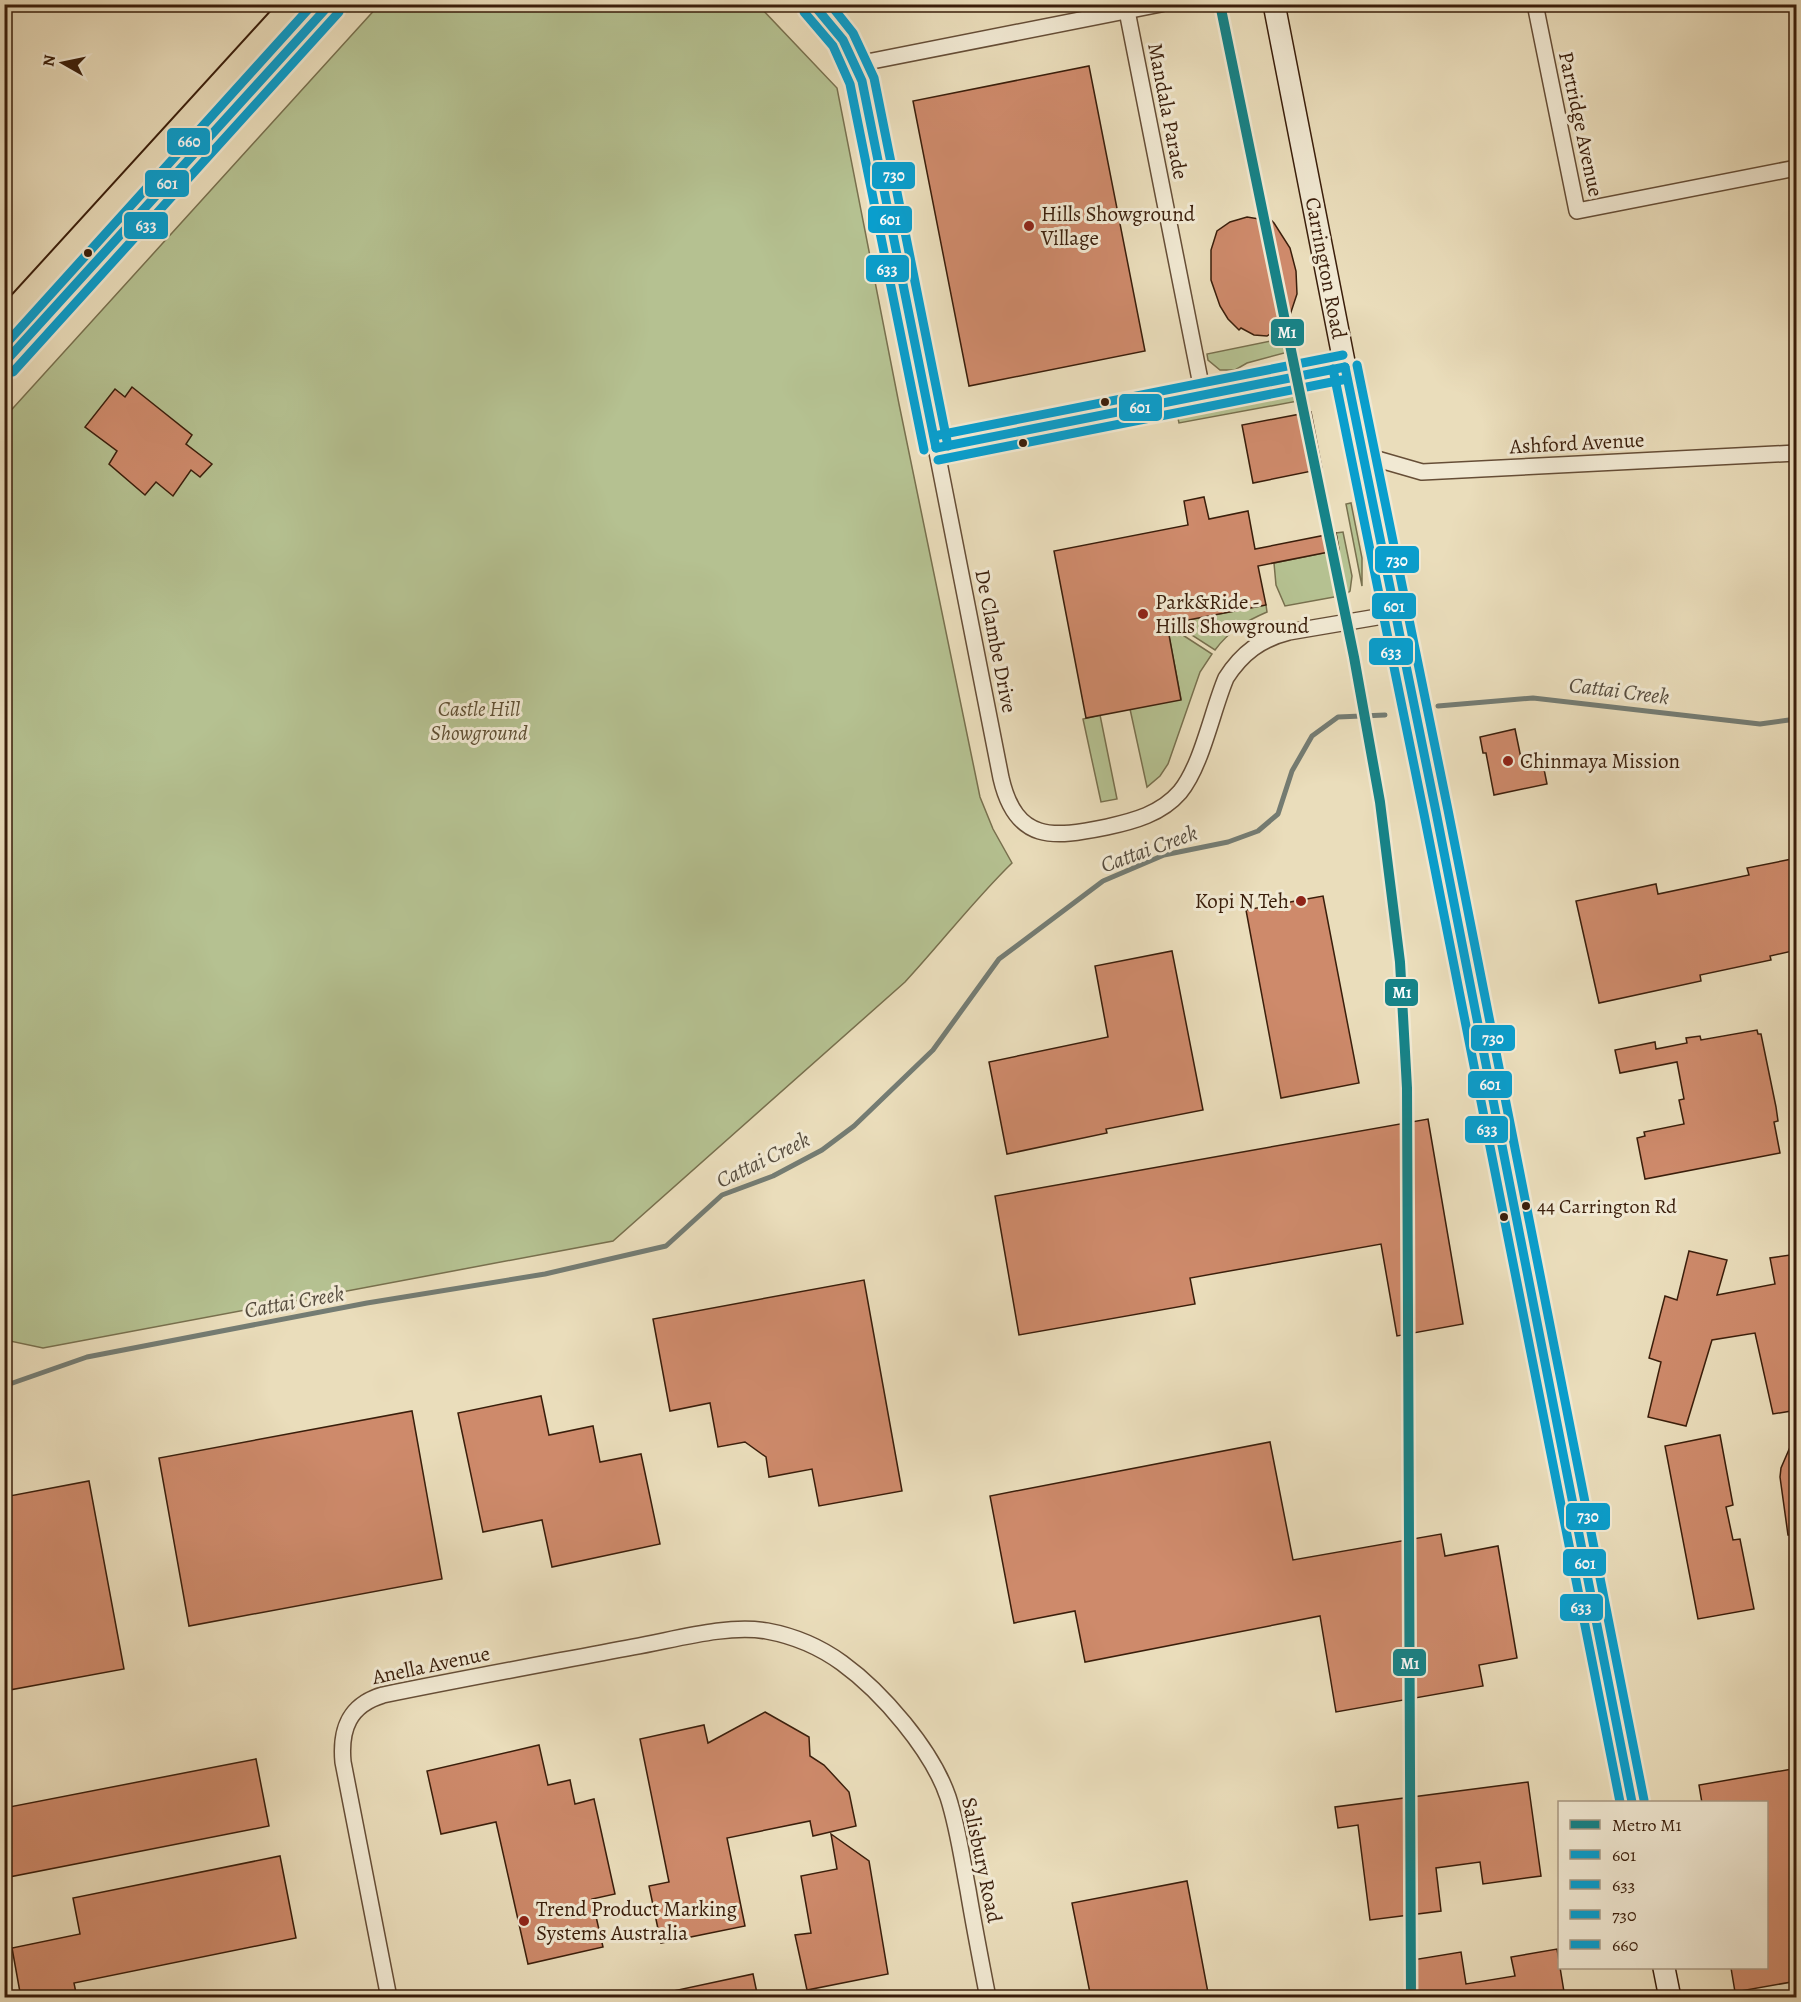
<svg xmlns="http://www.w3.org/2000/svg" width="1801" height="2002" viewBox="0 0 1801 2002" font-family="Alegreya,serif">
  <rect width="100%" height="100%" fill="#eaddbb"/>
  <filter id="stains"><feTurbulence type="fractalNoise" baseFrequency=".00333" numOctaves="4"/><feColorMatrix values="0 0 0 0 .2 0 0 0 0 .09 0 0 0 0 .02 0 0 0 .5 -.17"/></filter>
  <radialGradient id="worn" r=".72"><stop offset=".6" stop-color="#630" stop-opacity="0"/><stop offset="1" stop-color="#630" stop-opacity=".3"/></radialGradient>
  <g fill="#b5c191" stroke="#78704e" stroke-width="1.5">
    <path d="M379 5H758L837 88 899 404 980 797 993 829 1012 863C974 900 942 942 905 982L613 1241 43 1348 5 1340 4 418Z"/>
    <polygon points="1286,338 1288,352 1247,363 1235,370 1220,370 1208,360 1207,354"/>
    <polygon points="1288,393 1297,394 1298,401 1179,423 1177,414"/>
    <polygon points="1351,503 1362,558 1362,586 1346,504"/>
    <polygon points="1343,532 1352,576 1350,591 1345,595 1285,606 1276,585 1274,563 1339,550 1336,533"/>
    <path d="M1266 605 1267 612C1246 621 1229 631 1215 650L1173 623Z"/>
    <polygon points="1175,630 1212,654 1200,672 1168,764 1160,776 1147,787 1130,709 1181,699 1168,631"/>
    <polygon points="1100,715 1117,799 1101,802 1083,719"/>
  </g>
  <g fill="none" stroke-linecap="round" stroke-linejoin="round">
    <g stroke="#747c73" stroke-width="5">
      <polyline points="1438,706 1533,698 1760,724 1796,719"/>
      <polyline points="4,1386 87,1357 367,1303 545,1274 666,1246 722,1195 773,1176 822,1150 854,1126 933,1050 999,959 1103,881 1164,855 1228,842 1258,831 1278,814 1292,771 1312,736 1338,717 1385,715"/>
    </g>
  </g>
  <g fill="#ce8a6b" stroke="#3a1e0b" stroke-width="1.5">
    <polygon points="1089,66 1145,351 969,386 913,101"/>
    <polygon points="1247,217 1265,220 1268,217 1274,223 1290,248 1296,271 1297,294 1288,321 1285,319 1276,330 1267,336 1254,335 1241,328 1239,330 1228,319 1220,306 1211,280 1211,250 1217,231 1230,222"/>
    <polygon points="132,387 192,435 186,444 212,464 200,477 191,470 173,496 156,482 145,495 109,464 117,451 85,427 115,389 125,397"/>
    <polygon points="1311,412 1322,469 1253,483 1242,425"/>
    <polygon points="1204,497 1209,519 1248,511 1255,549 1336,533 1339,550 1258,566 1266,605 1167,624 1181,700 1086,718 1054,551 1188,525 1184,501"/>
    <polygon points="1515,729 1522,763 1542,759 1547,784 1494,795 1486,753 1483,753 1480,737"/>
    <polygon points="1797,858 1797,950 1770,956 1771,960 1700,975 1701,981 1599,1003 1576,901 1656,884 1658,894 1749,875 1747,868"/>
    <polygon points="1323,896 1359,1083 1281,1098 1246,910"/>
    <polygon points="1172,951 1203,1110 1106,1129 1107,1133 1007,1154 989,1062 1108,1037 1095,966"/>
    <polygon points="1757,1030 1758,1034 1761,1034 1776,1107 1778,1121 1774,1122 1780,1153 1645,1179 1637,1138 1645,1136 1644,1132 1684,1124 1679,1100 1684,1099 1677,1062 1620,1073 1615,1050 1655,1042 1656,1049 1687,1043 1686,1038 1700,1036 1701,1040"/>
    <polygon points="1428,1119 1463,1324 1397,1336 1381,1244 1190,1278 1195,1304 1019,1335 995,1196"/>
    <polygon points="1689,1251 1727,1260 1717,1295 1775,1284 1770,1258 1797,1254 1797,1410 1773,1414 1755,1333 1712,1340 1686,1426 1648,1417 1661,1362 1649,1358 1665,1296 1677,1300"/>
    <polygon points="864,1280 902,1491 819,1506 812,1469 769,1477 766,1457 745,1442 718,1447 710,1403 670,1411 653,1319"/>
    <polygon points="541,1396 549,1435 593,1426 600,1462 641,1454 660,1544 552,1567 542,1520 483,1532 458,1413"/>
    <polygon points="412,1411 442,1579 189,1626 159,1458"/>
    <polygon points="1797,1431 1797,1535 1788,1535 1780,1477 1781,1468"/>
    <polygon points="1720,1435 1733,1505 1726,1507 1733,1540 1740,1539 1754,1609 1698,1619 1665,1446"/>
    <polygon points="1270,1442 1293,1560 1441,1534 1445,1556 1498,1546 1517,1658 1479,1665 1483,1686 1336,1712 1320,1616 1085,1662 1075,1611 1014,1623 990,1496"/>
    <polygon points="89,1481 124,1669 4,1691 4,1497"/>
    <polygon points="765,1712 809,1737 810,1756 824,1765 849,1792 856,1826 813,1836 810,1821 727,1838 745,1926 661,1943 649,1886 669,1882 640,1739 704,1725 708,1743"/>
    <polygon points="539,1745 548,1785 570,1780 575,1804 594,1799 615,1894 592,1899 603,1947 528,1964 496,1822 441,1834 427,1771"/>
    <polygon points="256,1759 269,1826 4,1878 4,1808"/>
    <polygon points="1792,1769 1797,1791 1797,1981 1735,1992 1731,1968 1767,1968 1767,1803 1702,1803 1699,1785"/>
    <polygon points="1528,1782 1541,1876 1483,1884 1480,1862 1436,1868 1441,1911 1370,1920 1358,1825 1338,1828 1335,1807"/>
    <polygon points="831,1834 869,1861 888,1974 807,1990 795,1935 811,1933 801,1876 837,1869"/>
    <polygon points="280,1856 296,1938 74,1983 77,1998 21,1998 12,1948 80,1934 73,1898"/>
    <polygon points="1187,1881 1209,1998 1091,1998 1072,1903"/>
    <polygon points="1557,1949 1565,1998 1412,1998 1406,1961 1461,1952 1466,1984 1515,1976 1511,1957"/>
    <polygon points="753,1974 758,1998 673,1998 673,1991"/>
  </g>
  <g fill="none" stroke-linecap="round" stroke-linejoin="round">
    <defs>
      <g id="minor">
        <path d="M813 4C845 34 857 60 868 101L1001 778C1016 843 1053 838 1107 827 1134 821 1161 814 1180 792 1202 765 1212 711 1226 678 1242 653 1261 639 1289 632L1395 614"/>
        <polyline points="1535,4 1577,211 1796,168"/>
        <polyline points="1127,11 1203,395"/>
        <polyline points="857,64 1161,4"/>
        <polyline points="936,448 1158,403 1345,367"/>
        <polyline points="1363,455 1422,472 1796,453"/>
        <path d="M389 1998 343 1762C340 1729 349 1705 383 1695 466 1678 549 1663 633 1647 674 1640 726 1624 767 1631 794 1636 820 1647 842 1663 882 1692 932 1750 948 1797 958 1828 962 1859 968 1890 974 1926 981 1962 988 1998"/>
      </g>
      <g id="secondary">
        <polyline points="1274,4 1345,367 1436,812 1632,1802"/>
        <polyline points="1664,1968 1670,1998"/>
      </g>
      <g id="primary">
        <polyline points="4,321 293,4"/>
        <polyline points="4,364 330,4"/>
      </g>
    </defs>
    <use href="#minor" stroke="#664e37" stroke-width="18"/>
    <use href="#secondary" stroke="#3a1e0b" stroke-width="24"/>
    <use href="#primary" stroke="#3a1e0b" stroke-width="26"/>
    <use href="#minor" stroke="#f1e9d3" stroke-width="15"/>
    <use href="#secondary" stroke="#f1e9d3" stroke-width="21"/>
    <use href="#primary" stroke="#eaddbb" stroke-width="22"/>
    <defs>
      <g id="bus-1">
        <polyline points="813,4 843,40 862,81 936,448"/>
        <polyline points="4,363 330,4"/>
        <polyline points="1345,367 1436,812 1632,1802"/>
        <polyline points="936,448 1345,367"/>
      </g>
      <g id="bus-2">
        <polyline points="804,12 833,46 850,84 924,450"/>
        <polyline points="1333,369 1424,814 1620,1802"/>
        <polyline points="13,372 339,12"/>
        <polyline points="938,460 1347,379"/>
      </g>
      <g id="bus-3">
        <polyline points="830,4 853,33 874,78 948,446"/>
        <polyline points="1357,365 1448,810 1644,1800"/>
        <polyline points="934,436 1343,355"/>
      </g>
      <polyline id="bus-4" points="4,346 313,4"/>
    </defs>
    <use href="#bus-1" stroke="#f1e9d3" stroke-width="14"/>
    <use href="#bus-2" stroke="#f1e9d3" stroke-width="14"/>
    <use href="#bus-3" stroke="#f1e9d3" stroke-width="14"/>
    <use href="#bus-4" stroke="#f1e9d3" stroke-width="14"/>
    <use href="#bus-1" stroke="#099ecd" stroke-width="9"/>
    <use href="#bus-2" stroke="#099ecd" stroke-width="9"/>
    <use href="#bus-3" stroke="#099ecd" stroke-width="9"/>
    <use href="#bus-4" stroke="#099ecd" stroke-width="9"/>
    <defs>
      <polyline id="metro-1" points="1220,4 1354,657 1380,802 1400,962 1407,1088 1411,1998"/>
    </defs>
    <use href="#metro-1" stroke="#f1e9d3" stroke-width="15"/>
    <use href="#metro-1" stroke="#168388" stroke-width="10"/>
  </g>
  <g fill="#8f2418" stroke="#f1e9d3" stroke-width="2">
    <circle cx="1029" cy="226" r="6"/>
    <circle cx="1143" cy="614" r="6"/>
    <circle cx="1508" cy="761" r="6"/>
    <circle cx="1301" cy="901" r="6"/>
    <circle cx="524" cy="1921" r="6"/>
  </g>
  <g fill="#3a1e0b" stroke="#f1e9d3" stroke-width="2">
    <circle cx="88" cy="253" r="5"/>
    <circle cx="1105" cy="402" r="5"/>
    <circle cx="1023" cy="443" r="5"/>
    <circle cx="1526" cy="1206" r="5"/>
    <circle cx="1504" cy="1217" r="5"/>
  </g>
  <g text-anchor="middle" dominant-baseline="central" stroke-width="6" stroke-linejoin="round" paint-order="stroke">
    <g font-size="20" fill="#3a1e0b" stroke="#f1e9d3" text-anchor="start">
      <text x="1537" y="1206">44 Carrington Rd</text>
    </g>
    <g font-size="21" fill="#3a1e0b" stroke="#f1e9d3">
      <text transform="translate(1168 111) rotate(79)">Mandala Parade</text>
      <text transform="translate(1581 124) rotate(78)">Partridge Avenue</text>
      <text transform="translate(1326 268) rotate(79)">Carrington Road</text>
      <text transform="translate(1577 443) rotate(-3)">Ashford Avenue</text>
      <text transform="translate(996 641) rotate(79)">De Clambe Drive</text>
      <text transform="translate(431 1665) rotate(-12)">Anella Avenue</text>
      <text transform="translate(982 1860) rotate(78)">Salisbury Road</text>
    </g>
    <g font-size="21" fill="#3a1e0b" stroke="#f1e9d3" text-anchor="start">
      <text x="1041" y="214">Hills Showground<tspan x="1041" dy="24">Village</tspan></text>
      <text x="1155" y="602">Park&amp;Ride -<tspan x="1155" dy="24">Hills Showground</tspan></text>
      <text x="1520" y="761">Chinmaya Mission</text>
      <text x="1289" y="901" text-anchor="end">Kopi N Teh</text>
      <text x="536" y="1909">Trend Product Marking<tspan x="536" dy="24">Systems Australia</tspan></text>
    </g>
    <g font-size="21" font-style="italic" fill="#5f4f33" stroke="#f1e9d3">
      <text x="479" y="709">Castle Hill<tspan x="479" dy="24">Showground</tspan></text>
    </g>
    <g font-size="22" font-style="italic" fill="#574d3f" stroke="#f1e9d3">
      <text transform="translate(1619 691) rotate(7)">Cattai Creek</text>
      <text transform="translate(1149 849) rotate(-20)">Cattai Creek</text>
      <text transform="translate(763 1160) rotate(-26)">Cattai Creek</text>
      <text transform="translate(294 1302) rotate(-10)">Cattai Creek</text>
    </g>
  </g>
  <g stroke="#f1e9d3" stroke-width="2">
    <rect x="166" y="127" width="45" height="29" rx="6" fill="#099ecd"/>
    <rect x="871" y="161" width="45" height="29" rx="6" fill="#099ecd"/>
    <rect x="144" y="169" width="46" height="29" rx="6" fill="#099ecd"/>
    <rect x="867" y="205" width="46" height="29" rx="6" fill="#099ecd"/>
    <rect x="123" y="211" width="46" height="29" rx="6" fill="#099ecd"/>
    <rect x="865" y="254" width="45" height="29" rx="6" fill="#099ecd"/>
    <rect x="1270" y="318" width="35" height="29" rx="6" fill="#168388"/>
    <rect x="1118" y="393" width="45" height="29" rx="6" fill="#099ecd"/>
    <rect x="1374" y="545" width="46" height="29" rx="6" fill="#099ecd"/>
    <rect x="1371" y="592" width="46" height="28" rx="6" fill="#099ecd"/>
    <rect x="1368" y="637" width="46" height="29" rx="6" fill="#099ecd"/>
    <rect x="1384" y="978" width="35" height="29" rx="6" fill="#168388"/>
    <rect x="1470" y="1024" width="46" height="28" rx="6" fill="#099ecd"/>
    <rect x="1467" y="1070" width="46" height="29" rx="6" fill="#099ecd"/>
    <rect x="1464" y="1115" width="45" height="29" rx="6" fill="#099ecd"/>
    <rect x="1565" y="1502" width="46" height="29" rx="6" fill="#099ecd"/>
    <rect x="1562" y="1548" width="45" height="29" rx="6" fill="#099ecd"/>
    <rect x="1559" y="1593" width="45" height="29" rx="6" fill="#099ecd"/>
    <rect x="1392" y="1648" width="35" height="29" rx="6" fill="#168388"/>
  </g>
  <g font-size="16" text-anchor="middle" font-weight="bold" fill="#fff">
    <text x="189" y="147">660</text>
    <text x="894" y="181">730</text>
    <text x="167" y="189">601</text>
    <text x="890" y="225">601</text>
    <text x="146" y="231">633</text>
    <text x="887" y="275">633</text>
    <text x="1287" y="338">M1</text>
    <text x="1140" y="413">601</text>
    <text x="1397" y="566">730</text>
    <text x="1394" y="612">601</text>
    <text x="1391" y="658">633</text>
    <text x="1402" y="998">M1</text>
    <text x="1493" y="1044">730</text>
    <text x="1490" y="1090">601</text>
    <text x="1487" y="1135">633</text>
    <text x="1588" y="1522">730</text>
    <text x="1585" y="1569">601</text>
    <text x="1581" y="1613">633</text>
    <text x="1410" y="1669">M1</text>
  </g>
  <rect width="1801" height="2002" fill="none" stroke="#eaddbb" stroke-width="24"/>
  <rect x="6" y="6" width="1789" height="1990" fill="none" stroke="#3a1e0b" stroke-width="3"/>
  <rect x="12" y="12" width="1777" height="1978" fill="none" stroke="#3a1e0b" stroke-width="1.5"/>
  <rect x="1558" y="1801" width="210" height="168" fill="#f1e9d3" stroke="#a89883" stroke-width="1.5"/>
  <rect x="1570" y="1820" width="30" height="9" fill="#168388" stroke="#a89883" stroke-width="1.5"/>
  <text x="1612" y="1831" font-size="18" fill="#3a1e0b">Metro M1</text>
  <rect x="1570" y="1850" width="30" height="9" fill="#099ecd" stroke="#a89883" stroke-width="1.5"/>
  <text x="1612" y="1861" font-size="18" fill="#3a1e0b">601</text>
  <rect x="1570" y="1880" width="30" height="9" fill="#099ecd" stroke="#a89883" stroke-width="1.5"/>
  <text x="1612" y="1891" font-size="18" fill="#3a1e0b">633</text>
  <rect x="1570" y="1910" width="30" height="9" fill="#099ecd" stroke="#a89883" stroke-width="1.5"/>
  <text x="1612" y="1921" font-size="18" fill="#3a1e0b">730</text>
  <rect x="1570" y="1940" width="30" height="9" fill="#099ecd" stroke="#a89883" stroke-width="1.5"/>
  <text x="1612" y="1951" font-size="18" fill="#3a1e0b">660</text>
  <g transform="translate(63 63) rotate(279)" stroke="#f1e9d3" stroke-width="4.5" paint-order="stroke">
  <path d="M0-4.5L10 22L0 15L-10 22Z" fill="#3a1e0b"/>
  <text y="-9" font-size="16" font-weight="bold" text-anchor="middle" fill="#3a1e0b">N</text>
  </g>
  <rect width="100%" height="100%" filter="url(#stains)"/>
  <rect width="100%" height="100%" fill="url(#worn)"/>
</svg>
